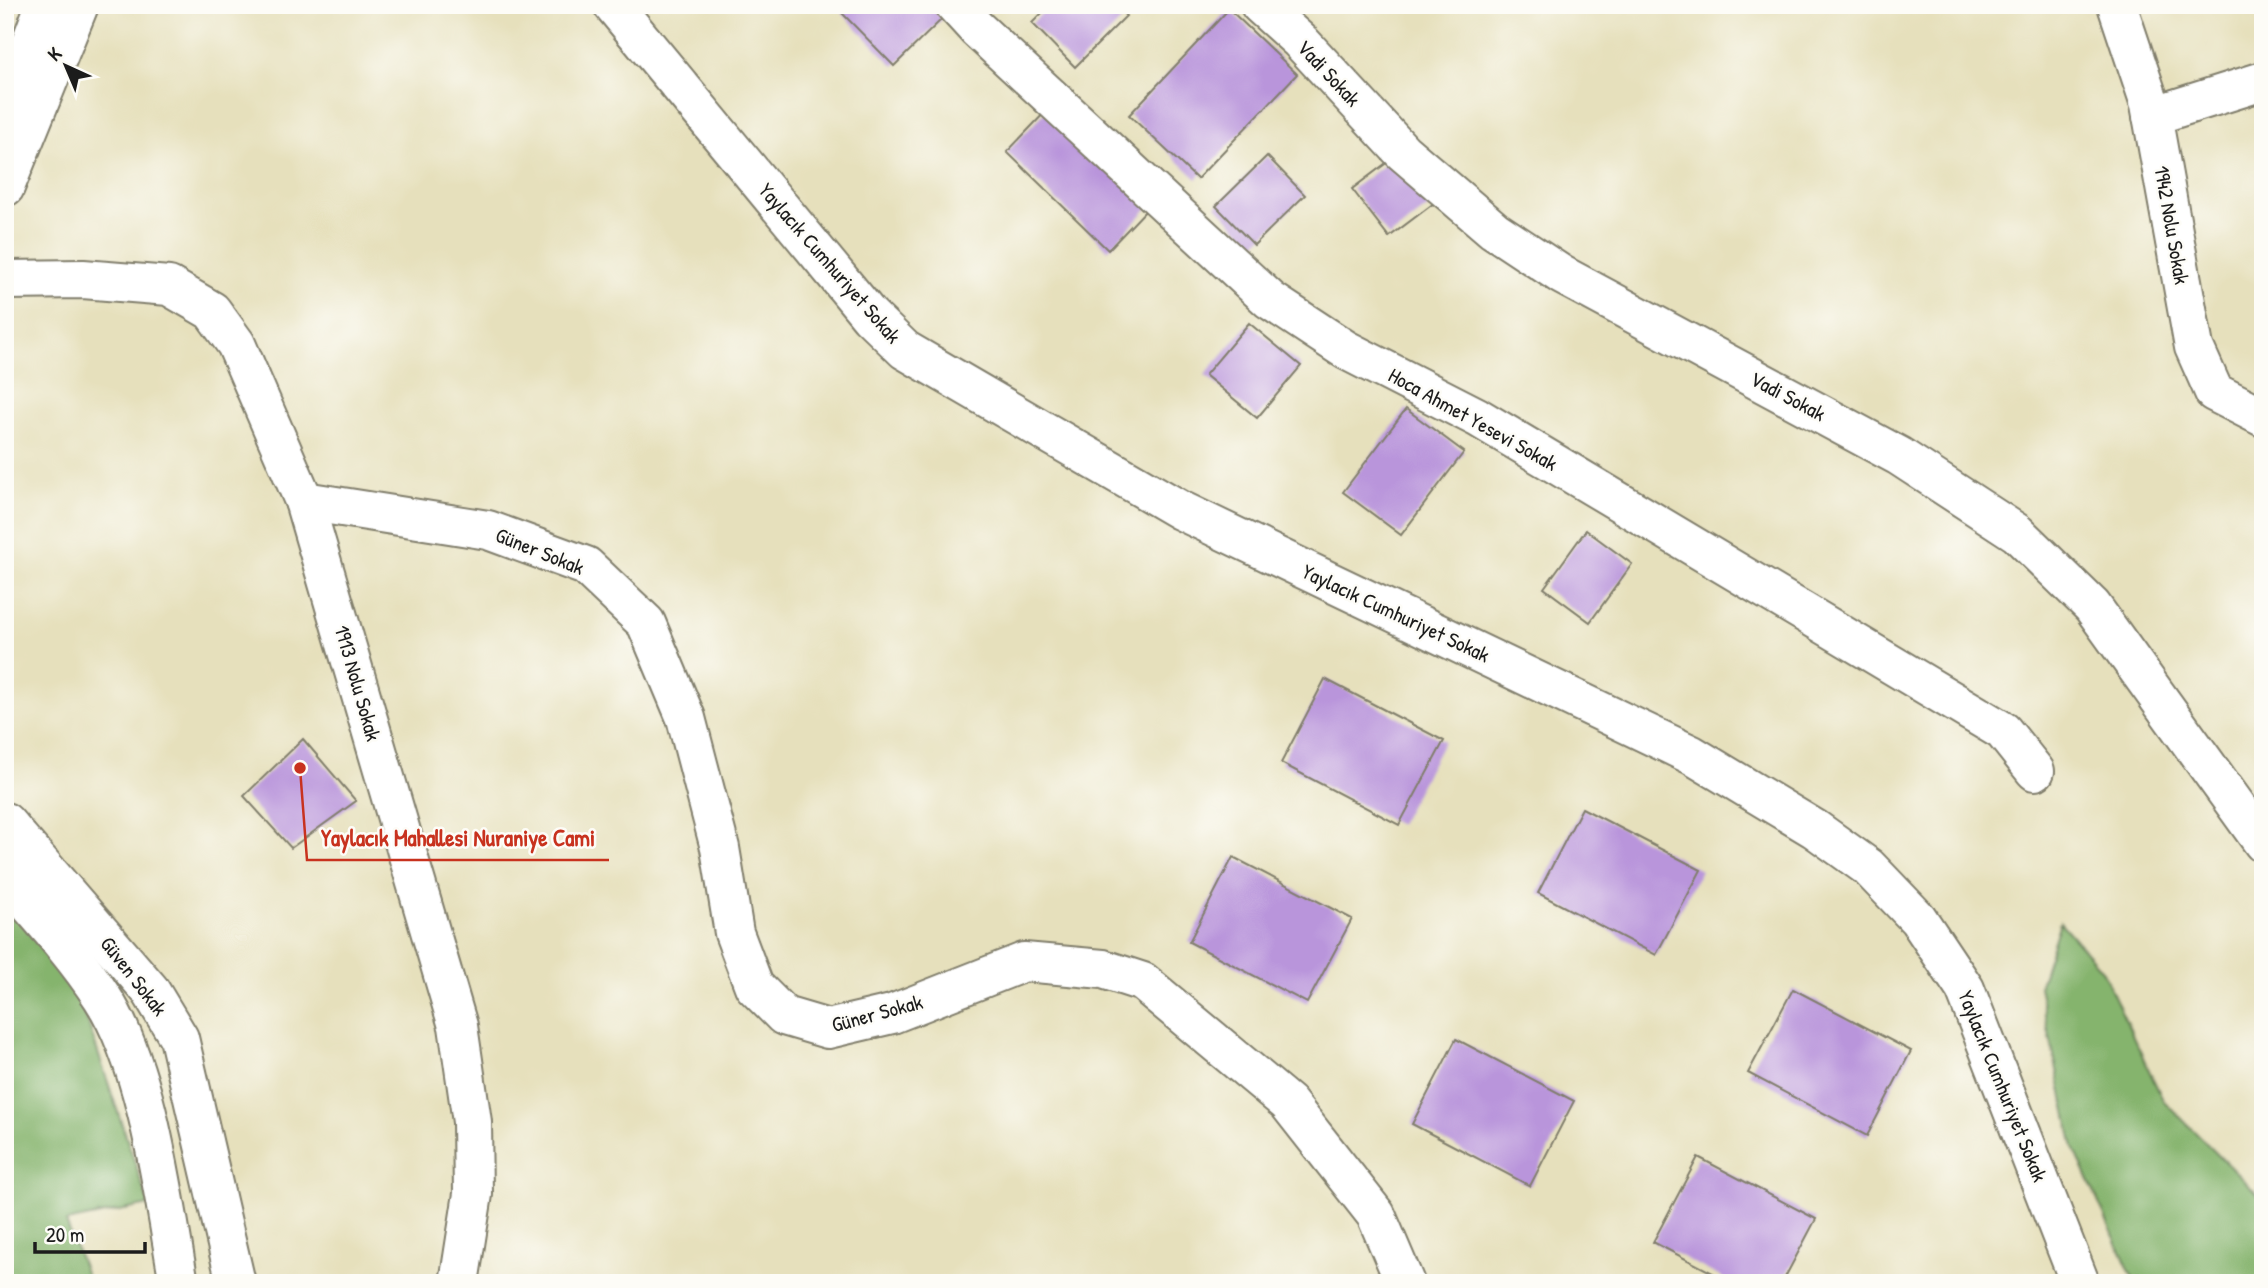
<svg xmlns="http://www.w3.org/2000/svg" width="2268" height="1288" viewBox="0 0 2268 1288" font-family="'Patrick Hand',sans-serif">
  <rect width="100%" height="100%" fill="#fdfcf7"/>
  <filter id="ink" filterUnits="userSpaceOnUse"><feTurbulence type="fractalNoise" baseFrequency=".0143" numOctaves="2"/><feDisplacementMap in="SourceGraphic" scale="14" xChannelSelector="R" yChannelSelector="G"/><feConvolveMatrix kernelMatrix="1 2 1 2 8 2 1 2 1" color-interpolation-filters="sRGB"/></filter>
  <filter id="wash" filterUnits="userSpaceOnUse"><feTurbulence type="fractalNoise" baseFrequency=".00686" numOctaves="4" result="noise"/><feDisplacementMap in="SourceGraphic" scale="28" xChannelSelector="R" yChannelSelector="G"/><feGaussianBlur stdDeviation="1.57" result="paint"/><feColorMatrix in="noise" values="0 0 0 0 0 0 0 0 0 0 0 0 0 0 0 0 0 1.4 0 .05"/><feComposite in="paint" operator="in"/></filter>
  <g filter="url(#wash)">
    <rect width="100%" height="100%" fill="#e6e0bc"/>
    <g fill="#85b46d" stroke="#506844" stroke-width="2">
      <polygon points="5,888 74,981 149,1205 66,1222 89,1283 5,1283"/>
      <polygon points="2060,922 2102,970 2163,1100 2263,1200 2263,1283 2135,1283 2074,1148 2039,987"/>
    </g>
    <g id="blocks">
      <g fill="#b995db">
        <polygon points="850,5 929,5 942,19 894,66 842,13"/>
        <polygon points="1050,5 1115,5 1126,16 1075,67 1032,23"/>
        <polygon points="1229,9 1297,74 1197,179 1129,115"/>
        <polygon points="1049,108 1150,206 1108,250 1007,152"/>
        <polygon points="1401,152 1438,200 1389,237 1352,189"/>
        <polygon points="1267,156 1305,195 1254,245 1216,206"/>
        <polygon points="1249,323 1301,366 1257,418 1205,375"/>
        <polygon points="1406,409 1464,452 1401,535 1343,492"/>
        <polygon points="1586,530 1632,564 1590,622 1544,588"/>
        <polygon points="1325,679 1444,741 1399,825 1281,763"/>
        <polygon points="303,739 356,801 291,848 244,796"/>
        <polygon points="1582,808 1701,870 1656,955 1538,893"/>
        <polygon points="1233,857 1352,919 1307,1003 1189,942"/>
        <polygon points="1793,989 1911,1051 1867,1136 1748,1073"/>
        <polygon points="1456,1039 1574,1101 1530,1186 1412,1124"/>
        <polygon points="1698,1157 1816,1219 1782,1283 1732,1283 1653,1242"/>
      </g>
    </g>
  </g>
  <g filter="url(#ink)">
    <use href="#blocks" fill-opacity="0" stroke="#817e6c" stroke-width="2"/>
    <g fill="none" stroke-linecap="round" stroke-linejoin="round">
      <defs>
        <g id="minor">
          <polyline points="955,5 977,29 1270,300 1346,350 1477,417 2003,731 2035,771"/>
          <polyline points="2117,5 2150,104 2194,347 2214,392 2263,417"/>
          <polyline points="5,112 45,5"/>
          <polyline points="2152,116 2263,81"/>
          <polyline points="5,187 79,5"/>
          <polyline points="5,280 83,279 169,286 212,311 236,344 304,501 458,1026 472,1122 473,1194 459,1283"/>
          <polyline points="304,501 488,530 586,566 646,623 686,718 720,848 734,933 754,986 784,1016 828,1029 892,1014 1024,962 1103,969 1143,982 1288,1103 1376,1215 1405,1283"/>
          <polyline points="5,822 150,990 179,1038 236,1283"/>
          <path d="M5 877C38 915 74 954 102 997 148 1067 164 1199 179 1283"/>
        </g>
        <g id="tertiary">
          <polyline points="613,5 870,316 905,350 1180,510 1692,755 1815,829 1868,867 1918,919 1965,989 2080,1283"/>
          <polyline points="1260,5 1300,41 1403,152 1494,230 1562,275 1899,456 2017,533 2092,606 2263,843"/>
        </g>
      </defs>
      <use href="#minor" stroke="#817e6c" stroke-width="42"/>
      <use href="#tertiary" stroke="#817e6c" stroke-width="42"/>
      <use href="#minor" stroke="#fff" stroke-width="38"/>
      <use href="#tertiary" stroke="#fff" stroke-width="38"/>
    </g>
  </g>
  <g text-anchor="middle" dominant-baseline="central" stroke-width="5" stroke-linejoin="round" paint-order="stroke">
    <g font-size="21" fill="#1c1c1c" stroke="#fdfcf7">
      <text transform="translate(1329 73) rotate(47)">Vadi Sokak</text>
      <text transform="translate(2172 225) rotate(80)">1942 Nolu Sokak</text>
      <text transform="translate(830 263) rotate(49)">Yaylacık Cumhuriyet Sokak</text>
      <text transform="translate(1788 396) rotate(28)">Vadi Sokak</text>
      <text transform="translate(1473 419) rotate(29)">Hoca Ahmet Yesevi Sokak</text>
      <text transform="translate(540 551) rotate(22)">Güner Sokak</text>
      <text transform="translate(1396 613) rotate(25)">Yaylacık Cumhuriyet Sokak</text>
      <text transform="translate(358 683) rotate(74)">1913 Nolu Sokak</text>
      <text transform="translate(134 976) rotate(52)">Güven Sokak</text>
      <text transform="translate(877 1013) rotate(-15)">Güner Sokak</text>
      <text transform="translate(2003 1086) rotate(68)">Yaylacık Cumhuriyet Sokak</text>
    </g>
  </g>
  <path fill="none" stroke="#c8321e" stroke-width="2.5" d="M300 768L307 860H609"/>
  <circle fill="#c8321e" stroke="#fdfcf7" stroke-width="2.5" cx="300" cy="768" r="7"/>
  <g font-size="23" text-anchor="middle" font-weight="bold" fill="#c8321e" stroke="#fdfcf7" stroke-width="5" stroke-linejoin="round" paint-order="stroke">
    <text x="458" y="846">Yaylacık Mahallesi Nuraniye Cami</text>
  </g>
  <rect width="2268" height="1288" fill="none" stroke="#fdfcf7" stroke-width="28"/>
  <g transform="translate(66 66) rotate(316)" stroke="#fdfcf7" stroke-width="5" paint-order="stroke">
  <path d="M0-5L12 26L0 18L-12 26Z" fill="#1c1c1c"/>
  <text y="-10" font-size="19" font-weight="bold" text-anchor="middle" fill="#1c1c1c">K</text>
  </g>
  <path d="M35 1242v10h110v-10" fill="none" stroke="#1c1c1c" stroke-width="3.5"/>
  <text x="46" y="1242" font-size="21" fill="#1c1c1c" stroke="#fdfcf7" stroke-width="5" paint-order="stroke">20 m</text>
</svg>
